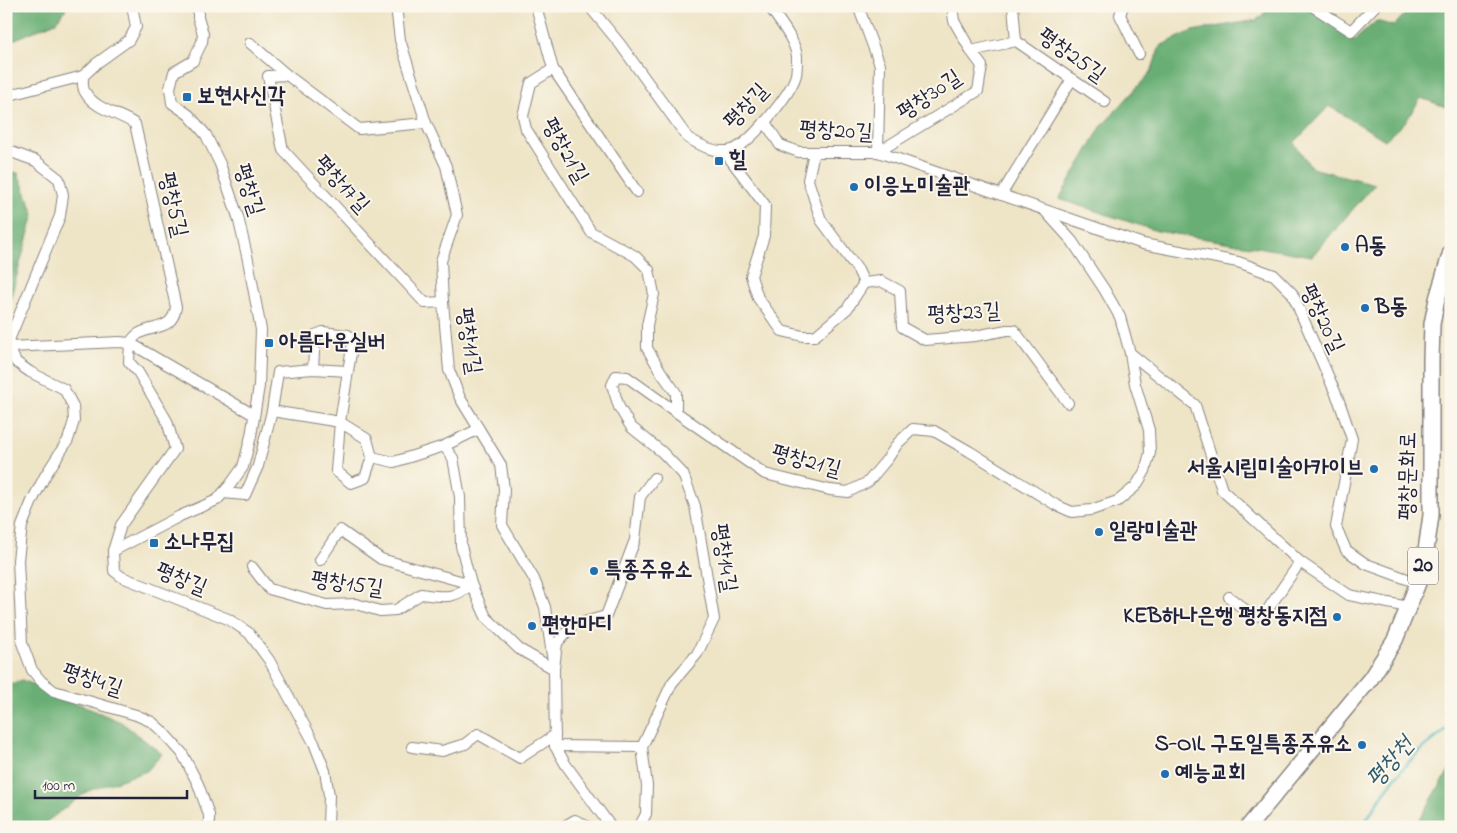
<svg xmlns="http://www.w3.org/2000/svg" width="1457" height="833" viewBox="0 0 1457 833" font-family="'Indie Flower','Poor Story',sans-serif">
  <rect width="100%" height="100%" fill="#fbf7ec"/>
  <filter id="ink" filterUnits="userSpaceOnUse"><feTurbulence type="fractalNoise" baseFrequency=".02" numOctaves="2"/><feDisplacementMap in="SourceGraphic" scale="10" xChannelSelector="R" yChannelSelector="G"/><feConvolveMatrix kernelMatrix="1 2 1 2 8 2 1 2 1" color-interpolation-filters="sRGB"/></filter>
  <filter id="wash" filterUnits="userSpaceOnUse"><feTurbulence type="fractalNoise" baseFrequency=".0096" numOctaves="4" result="noise"/><feDisplacementMap in="SourceGraphic" scale="20" xChannelSelector="R" yChannelSelector="G"/><feGaussianBlur stdDeviation="1.12" result="paint"/><feColorMatrix in="noise" values="0 0 0 0 0 0 0 0 0 0 0 0 0 0 0 0 0 1.4 0 .05"/><feComposite in="paint" operator="in"/></filter>
  <g filter="url(#wash)">
    <rect width="100%" height="100%" fill="#eee4c6"/>
    <g fill="#69af74" stroke="#466858">
      <polygon points="6,6 68,6 56,22 6,43"/>
      <polygon points="1271,6 1309,6 1355,40 1376,21 1394,26 1412,6 1444,6 1451,11 1451,109 1421,98 1405,122 1385,140 1329,106 1294,143 1312,168 1375,184 1312,256 1157,231 1059,199 1101,127 1151,72 1160,46 1192,31 1257,20"/>
      <polygon points="6,171 18,173 34,214 6,314"/>
      <polygon points="22,680 121,722 162,754 147,771 88,791 42,825 42,827 6,827 6,686"/>
      <polygon points="1451,767 1451,827 1415,827"/>
    </g>
    <g fill="none" stroke-linecap="round" stroke-linejoin="round">
      <path stroke="#40b0ba" stroke-width="3" d="M1362 827C1378 801 1395 774 1418 753 1428 743 1440 735 1451 726"/>
    </g>
  </g>
  <g filter="url(#ink)">
    <g fill="none" stroke-linecap="round" stroke-linejoin="round">
      <defs>
        <g id="street">
          <polyline points="198,6 198,18 203,34 202,42 193,61 174,72 170,88 172,103 189,115 206,135 220,164 238,217 248,260 261,330 259,386 251,436 243,467 230,485 217,500 180,516 113,551 114,571 122,577 228,619 249,633 269,660 314,743 325,771 329,795 328,827"/>
          <polyline points="396,6 400,40 426,123 446,166 457,215 441,261 443,302 449,370 460,398 501,465 504,489 502,525 534,579 545,607 554,669 555,746 566,765 611,827"/>
          <polyline points="536,6 553,69 637,192"/>
          <path d="M589 6 620 44 688 138C700 145 717 155 732 150 750 144 791 94 796 75 797 70 797 61 797 56 794 38 779 21 769 6"/>
          <polyline points="858,6 880,65 878,152"/>
          <polyline points="1013,6 1016,41"/>
          <polyline points="1123,6 1120,15 1139,54"/>
          <polyline points="1312,6 1351,31 1375,6"/>
          <polyline points="250,43 287,75"/>
          <polyline points="971,51 1016,41 1105,102"/>
          <polyline points="553,69 531,83 523,116 526,129 591,232 635,256 649,270 654,294 647,325 647,348 661,372 676,393 676,412 765,474 830,490 848,492 868,482 888,458 898,443 913,429 934,431 969,451 1056,505 1072,512 1091,510 1118,501 1136,486 1145,471 1150,453 1149,430 1135,384 1130,353 1120,317 1104,289 1072,241 1045,211"/>
          <path d="M83 76C83 81 82 88 85 92 95 110 119 113 135 124L176 307C172 332 154 324 138 334 135 336 132 340 130 343L129 362 138 372 167 421 175 449 121 525 113 551"/>
          <polyline points="6,96 83,76 97,63 129,40 136,27 133,11 131,6"/>
          <polyline points="765,122 780,145 799,152 878,152 1143,244 1238,262 1274,275 1292,293 1339,401 1352,439 1336,527 1346,550 1366,564 1418,583"/>
          <polyline points="426,123 359,129 287,75 268,76 283,150 425,303 443,302"/>
          <polyline points="6,150 36,161 59,179 63,195 60,216 9,340 9,347 16,362 30,372 64,389 73,406 74,421 68,440 45,476 32,501 22,526 18,560 22,643 32,670 41,681 54,691 136,715 152,722 162,731 182,753 198,784 209,815 209,827"/>
          <polyline points="724,151 765,205 764,236 751,276 758,298 782,331 803,336 815,336 847,309 864,283 858,270 821,220 808,180 814,152"/>
          <polyline points="878,152 978,91 982,66 971,51 954,21 952,6"/>
          <polyline points="1001,195 1072,79"/>
          <polyline points="864,283 881,281 900,291 902,327 925,340 975,336 1007,330 1014,330 1068,403"/>
          <polyline points="9,347 119,342 130,343 254,415"/>
          <polyline points="1130,353 1195,405 1222,490 1300,562 1264,615 1253,616 1229,597"/>
          <polyline points="272,411 340,422 367,439 372,457 365,478 351,483 336,471 340,422 348,371"/>
          <polyline points="372,457 394,462 444,446 479,429"/>
          <polyline points="223,493 245,495 258,466 272,411 278,372 313,369 348,371 353,342 348,335 323,332 315,335 313,369"/>
          <polyline points="320,560 340,530 381,559 471,584 486,617 519,649 554,669 557,643 573,625 606,616 635,540 640,497 654,478"/>
          <polyline points="1300,562 1349,595 1408,607"/>
          <path d="M252 567 269 589 327 605 356 604 380 611 396 610 421 594C443 597 454 600 471 584L461 546 460 497 453 458 444 446"/>
          <polyline points="555,746 642,747"/>
          <polyline points="412,747 442,751 465,744 478,734 520,758 555,735"/>
          <polyline points="563,827 575,820 588,827"/>
          <polyline points="639,827 646,814 647,786 642,747 672,683 697,654 714,619 695,506 683,474 662,452 631,427 619,407 612,385 616,376 627,377 676,412"/>
        </g>
        <polyline id="primary" points="1248,827 1371,678 1395,640 1418,583 1425,558 1431,515 1431,360 1432,324 1437,299 1451,252"/>
      </defs>
      <use href="#street" stroke="#888380" stroke-width="12"/>
      <use href="#primary" stroke="#888380" stroke-width="18"/>
      <use href="#street" stroke="#fff" stroke-width="10"/>
      <use href="#primary" stroke="#fff" stroke-width="15"/>
    </g>
  </g>
  <g fill="#1f6fb2" stroke="#fbf7ec" stroke-width="2">
    <rect x="182" y="92" width="10" height="10" rx="2.5"/>
    <rect x="714" y="156" width="10" height="10" rx="2.5"/>
    <circle cx="854" cy="187" r="5"/>
    <circle cx="1345" cy="247" r="5"/>
    <circle cx="1365" cy="308" r="5"/>
    <rect x="264" y="338" width="10" height="10" rx="2.5"/>
    <circle cx="1374" cy="469" r="5"/>
    <circle cx="1099" cy="532" r="5"/>
    <rect x="149" y="538" width="10" height="10" rx="2.5"/>
    <circle cx="594" cy="571" r="5"/>
    <circle cx="1337" cy="617" r="5"/>
    <circle cx="532" cy="626" r="5"/>
    <circle cx="1362" cy="745" r="5"/>
    <circle cx="1165" cy="774" r="5"/>
  </g>
  <g text-anchor="middle" dominant-baseline="central" stroke-width="4" stroke-linejoin="round" paint-order="stroke">
    <rect fill="#fbf7ec" stroke="#636270" stroke-width="1" x="1408" y="547.5" width="30" height="37" rx="4"/>
    <g font-size="21" font-weight="bold" fill="#22223b">
      <text x="1423" y="566">20</text>
    </g>
    <g font-size="22" fill="#22223b" stroke="#fbf7ec">
      <text transform="translate(1071 56) rotate(35)">평창25길</text>
      <text transform="translate(930 96) rotate(-34)">평창30길</text>
      <text transform="translate(747 107) rotate(-47)">평창길</text>
      <text transform="translate(836 132) rotate(3)">평창20길</text>
      <text transform="translate(564 151) rotate(60)">평창21길</text>
      <text transform="translate(341 185) rotate(47)">평창17길</text>
      <text transform="translate(248 190) rotate(72)">평창길</text>
      <text transform="translate(172 205) rotate(77)">평창5길</text>
      <text transform="translate(964 314) rotate(-3)">평창23길</text>
      <text transform="translate(1321 319) rotate(64)">평창20길</text>
      <text transform="translate(468 341) rotate(81)">평창11길</text>
      <text transform="translate(806 462) rotate(15)">평창21길</text>
      <text transform="translate(1409 476) rotate(-89)">평창문화로</text>
      <text transform="translate(723 558) rotate(81)">평창14길</text>
      <text transform="translate(181 580) rotate(22)">평창길</text>
      <text transform="translate(347 585) rotate(8)">평창15길</text>
      <text transform="translate(92 681) rotate(18)">평창4길</text>
    </g>
    <g font-size="22" font-weight="bold" fill="#22223b" stroke="#fbf7ec" text-anchor="start">
      <text x="197" y="97">보현사신각</text>
      <text x="729" y="161">힐</text>
      <text x="864" y="187">이응노미술관</text>
      <text x="1355" y="247">A동</text>
      <text x="1375" y="308">B동</text>
      <text x="279" y="343">아름다운실버</text>
      <text x="1364" y="469" text-anchor="end">서울시립미술아카이브</text>
      <text x="1109" y="532">일랑미술관</text>
      <text x="164" y="543">소나무집</text>
      <text x="604" y="571">특종주유소</text>
      <text x="1327" y="617" text-anchor="end">KEB하나은행 평창동지점</text>
      <text x="542" y="626">편한마디</text>
      <text x="1352" y="745" text-anchor="end">S-OIL 구도일특종주유소</text>
      <text x="1175" y="774">예능교회</text>
    </g>
    <g font-size="24" font-style="italic" fill="#2e5b6e" stroke="#fbf7ec">
      <text transform="translate(1391 763) rotate(-49)">평창천</text>
    </g>
  </g>
  <rect width="1457" height="833" fill="none" stroke="#fbf7ec" stroke-width="25"/>
  <path d="M35 790v8h152v-8" fill="none" stroke="#22223b" stroke-width="2.5"/>
  <text x="42" y="790" font-size="15" fill="#22223b" stroke="#fbf7ec" stroke-width="4" paint-order="stroke">100 m</text>
</svg>
